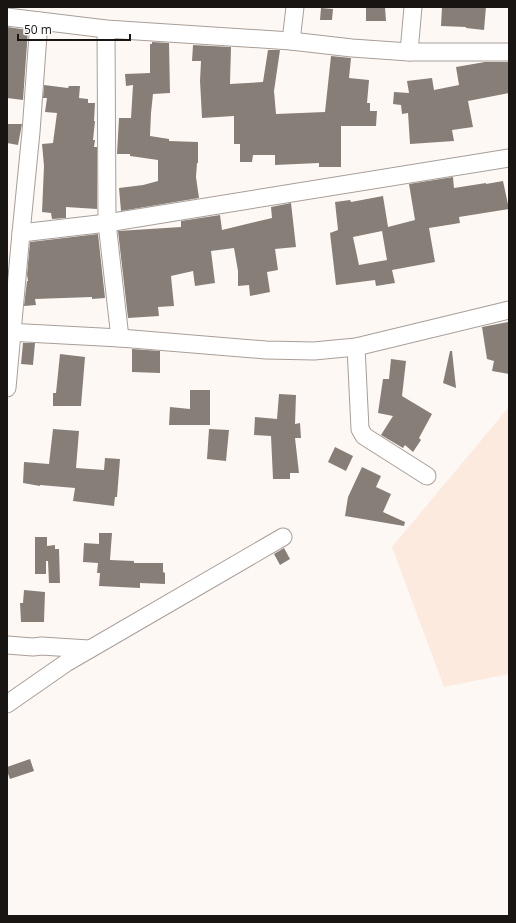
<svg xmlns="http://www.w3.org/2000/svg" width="516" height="923" viewBox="0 0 516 923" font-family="'Open Sans',sans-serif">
  <rect width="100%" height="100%" fill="#fef8f4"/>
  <polygon fill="#fceadf" points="509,407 509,674 444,687 392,547"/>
  <g fill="#877e78" fill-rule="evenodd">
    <polygon points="366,7 385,7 386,21 366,21"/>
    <polygon points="442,7 486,7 484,30 466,28 466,27 441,26"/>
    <polygon points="321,8 333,9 332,20 320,20"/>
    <polygon points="7,27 28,30 23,100 7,98"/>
    <polygon points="152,42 169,43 170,93 153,94 151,113 150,136 169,139 169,141 198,142 198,163 197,163 196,177 199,198 121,211 119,188 143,185 158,181 158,160 130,156 130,154 117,154 119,118 131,118 133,85 126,86 125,74 150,73 150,44 152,44"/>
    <polygon points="193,45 231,47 230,84 263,82 268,50 280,50 274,91 276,114 325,112 331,56 351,58 349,78 369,80 367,103 370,103 370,111 377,111 376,126 341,126 341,167 319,167 319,163 275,165 275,155 253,155 252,162 240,162 240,144 234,144 234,116 202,118 200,81 201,61 192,61"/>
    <polygon points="485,62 508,62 509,93 468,101 473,127 452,130 454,141 410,144 408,113 402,114 401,105 393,104 394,92 409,93 407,81 432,78 434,90 459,85 456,67"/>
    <polygon points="44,85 68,88 69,86 80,86 79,98 88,99 88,103 95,103 94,121 95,121 93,140 95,140 94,147 97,147 97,209 66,207 66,218 52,219 51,213 42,212 44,166 42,144 53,143 57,113 45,112 47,98 43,98"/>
    <polygon points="7,124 22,124 18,145 7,143"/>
    <path d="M453 177 454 188 486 183V184L503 181 509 209 459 217 460 223 429 228 435 262 392 270 395 283 376 286 375 280 336 285 330 233 338 230 335 202 350 200 351 202 383 196 388 227 415 220 409 184ZM382 231 387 260 359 265 353 237Z"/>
    <polygon points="291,203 296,247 275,249 278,270 267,272 270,292 250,296 249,285 238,286 238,271 234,248 211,251 215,283 195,286 193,271 171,276 174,306 158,307 159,316 128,318 118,231 181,227 181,221 220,215 222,230 272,218 271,207"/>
    <polygon points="98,234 105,298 92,299 92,297 35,299 36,305 24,306 27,281 28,281 27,275 30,242"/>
    <polygon points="508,322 509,328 509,374 492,371 494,361 487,359 482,327"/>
    <polygon points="23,343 35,343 33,365 21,364"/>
    <polygon points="132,349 160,351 160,373 132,372"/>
    <polygon points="450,351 452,351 456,388 443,383"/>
    <polygon points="60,354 85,357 81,406 53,406 53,393 56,393"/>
    <polygon points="391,359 406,361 402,396 432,414 419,438 421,440 413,452 405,445 403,448 381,435 393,416 378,413 383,379 389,379"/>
    <polygon points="190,390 210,390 210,425 169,425 170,407 190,409"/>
    <polygon points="279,394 296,395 295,424 300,423 301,438 295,438 299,473 290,473 290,479 273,479 271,436 254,435 255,417 277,419"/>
    <polygon points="53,429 79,431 76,468 104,470 105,458 120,459 117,497 115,497 114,506 73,501 75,488 40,485 40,486 23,483 24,462 49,464"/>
    <polygon points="209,429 229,430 226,461 207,459"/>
    <polygon points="335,447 353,456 346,471 328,462"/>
    <polygon points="362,467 381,476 376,487 391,494 383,512 405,522 404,526 345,516 348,497"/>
    <polygon points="99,533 112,533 110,560 134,561 134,563 163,563 163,572 165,573 165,584 140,583 140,588 99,586 100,573 97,573 98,563 83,562 84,543 99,544"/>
    <polygon points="35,537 47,537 47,546 55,545 55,549 59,549 60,583 49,583 48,561 46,561 46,574 35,574"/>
    <polygon points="284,548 290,559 280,565 274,554"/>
    <polygon points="24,590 45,592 44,622 21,622 20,603 23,603"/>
    <polygon points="30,759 34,771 10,779 7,771 7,767"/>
  </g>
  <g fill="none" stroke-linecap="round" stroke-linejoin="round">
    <defs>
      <g id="minor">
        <polyline points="7,17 106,29 291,41 352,48 409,52 509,52"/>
        <polyline points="106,29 107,223 120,338"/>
        <polyline points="291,41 295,7"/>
        <polyline points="409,52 413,7"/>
        <polyline points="21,233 107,223 509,158"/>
        <polyline points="7,332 120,338 266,350 314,351 356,347 509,310"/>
        <polyline points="356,347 360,429 364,436 427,476"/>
        <polyline points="7,388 21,233 31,132 39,21"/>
        <polyline points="7,645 33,647 42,646 57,647 89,649"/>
        <polyline points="7,704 66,663 283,537"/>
      </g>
    </defs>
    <use href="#minor" stroke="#a89e98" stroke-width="19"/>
    <use href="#minor" stroke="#fff" stroke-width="17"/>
  </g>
  <rect width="516" height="923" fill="none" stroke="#181512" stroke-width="16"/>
  <path d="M18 34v6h112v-6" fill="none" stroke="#181512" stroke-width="2"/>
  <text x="24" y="34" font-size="12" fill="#181512" stroke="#ffffff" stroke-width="3" paint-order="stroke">50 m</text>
</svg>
